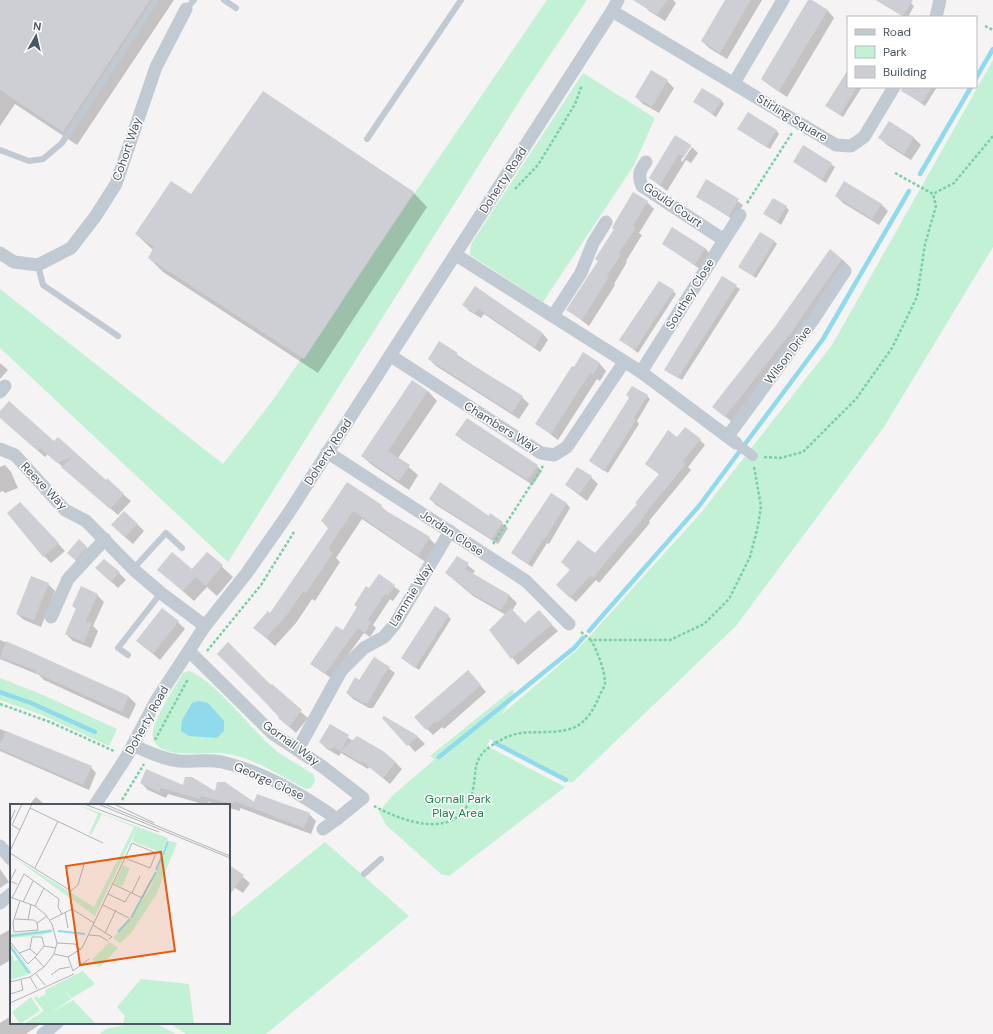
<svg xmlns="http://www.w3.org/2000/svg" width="993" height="1034" viewBox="0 0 993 1034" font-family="'DM Sans',sans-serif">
  <rect width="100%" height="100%" fill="#f5f3f3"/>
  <g fill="#c3f1d5">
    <polygon points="547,0 587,0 525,92 228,562 0,348 0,289 223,464 273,400"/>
    <polygon points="993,60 993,247 884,427 736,626 572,783 490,739 487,746 565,787 449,876 441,874 386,825 379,812 393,795 435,759 430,756 513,689 514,697 501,715 578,649 700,514 832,345"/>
    <polygon points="583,73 655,118 634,165 543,302 470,255 471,244"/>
    <path d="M189 671C214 680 250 728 273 748 285 759 301 765 314 775L315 781 311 788 306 789C282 777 246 753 219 753 204 752 158 760 153 738 149 724 176 686 183 673Z"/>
    <polygon points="0,678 43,695 117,729 109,746 42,715 0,700"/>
    <polygon points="325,842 409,916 266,1034 186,1034 169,1023 229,1023 229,919"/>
    <polygon points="135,1023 155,1023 176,1034 100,1034 106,1029"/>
  </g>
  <polygon fill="#90daee" points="199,701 208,703 224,721 224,731 217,738 189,736 181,731 182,720 192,703"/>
  <g fill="#0003">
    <polygon points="0,0 174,0 77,145 15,104 0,126"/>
    <polygon points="644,0 673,0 676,3 665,21 649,11 642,4"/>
    <polygon points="727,0 762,0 727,59 709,48 702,41"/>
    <polygon points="809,0 828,11 834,18 787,97 769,85 762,79"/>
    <polygon points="876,0 907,0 914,6 908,17 904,17"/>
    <polygon points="848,70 848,87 862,87 843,117 826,106"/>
    <polygon points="651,72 667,81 674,88 659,113 643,104 636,97"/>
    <polygon points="912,87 937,87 925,106 908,94"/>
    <polygon points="721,100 724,104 716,117 695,102"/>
    <polygon points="889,123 914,138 921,145 911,160 887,145 880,138"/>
    <polygon points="738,129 776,130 779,134 770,149"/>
    <polygon points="675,137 691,146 681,160 682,162 692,147 698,153 691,163 686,160 667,191 650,178"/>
    <polygon points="803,147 835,167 826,183 794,162"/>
    <polygon points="707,181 743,205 734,220 697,197"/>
    <polygon points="413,192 427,207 318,373 163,272 149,258 153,250 136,234 192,195"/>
    <polygon points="836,196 881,204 888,211 879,225 843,203"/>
    <polygon points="647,202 654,209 639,233 642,235 626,261 627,262 614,284 615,285 589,326 568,310"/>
    <polygon points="786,207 789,210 781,225 764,213"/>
    <polygon points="774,241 777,244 756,278 739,267"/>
    <polygon points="663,244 705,248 709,253 700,269"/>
    <polygon points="842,259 849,266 733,423 714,407"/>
    <polygon points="722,278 740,289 682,380 666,370"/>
    <polygon points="475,287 543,334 548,340 540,352 484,314 481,318 469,311 464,305"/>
    <polygon points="673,291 676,294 638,353 621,340"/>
    <polygon points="439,343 522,397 529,404 519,419 436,366 429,359"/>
    <polygon points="583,354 600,364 606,371 600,381 597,379 558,440 537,424"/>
    <polygon points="0,363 8,370 0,379"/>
    <polygon points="428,391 437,401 398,458 418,475 409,490 372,465 362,456"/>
    <polygon points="647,396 650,399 637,421 639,424 608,473 594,464 591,461"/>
    <polygon points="0,413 54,443 106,481 107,480 131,501 118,515 48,454 45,457 5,422 0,417"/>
    <polygon points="467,419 537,466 542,471 533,485 462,440 457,435"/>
    <polygon points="677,438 700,440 705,445 688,467 691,470 649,521 650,523 599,583 596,580 576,602 563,591 638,504 660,475 646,463"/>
    <polygon points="5,465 11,472 18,488 5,493 3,491 0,492 0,467"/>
    <polygon points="591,477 598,484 587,501 566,485"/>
    <polygon points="347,483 381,506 389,514 429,538 438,547 427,563 362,519 336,558 340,562 315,601 312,599 296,623 275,646 255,628 270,614 329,529 322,521"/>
    <polygon points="430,499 489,517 491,515 508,528 498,544 436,505"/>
    <polygon points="566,503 570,508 549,544 547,543 532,567 517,557 513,553"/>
    <polygon points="27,510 65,551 51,563 44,556"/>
    <polygon points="137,524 144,531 133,544 119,532"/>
    <polygon points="86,547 93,554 82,566 75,560"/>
    <polygon points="207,553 233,577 217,596 207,587 194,601 159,570 193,571"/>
    <polygon points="457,557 475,571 473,574 510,596 517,603 512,611 525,624 539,612 558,631 518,665 490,630 506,615 473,596 446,573"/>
    <polygon points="119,573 126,580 118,588 104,575"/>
    <polygon points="379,575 400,591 393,601 390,599 373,625 376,628 370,637 364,633 331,678 311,664 343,631"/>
    <polygon points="48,584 55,591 41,627 24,620 17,614"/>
    <polygon points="97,595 104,602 93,626 98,631 91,648 73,641 66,634 77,610 73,606"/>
    <polygon points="448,616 451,619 419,670 406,661 402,658"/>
    <polygon points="178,622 185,629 160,660 138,641"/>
    <polygon points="0,640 26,650 129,697 136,704 129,719 44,680 39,675 0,659"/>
    <polygon points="375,658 395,673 373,708 369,708 353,699 347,693 360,681"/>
    <polygon points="474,678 486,692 444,729 442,727 433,735 427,729"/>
    <polygon points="271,687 308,718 296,733 279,718"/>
    <polygon points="384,717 418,737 425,744 415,752"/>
    <polygon points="330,725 353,741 395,762 402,769 390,784 369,767 368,769 341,753 339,756 327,749 320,742"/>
    <polygon points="0,729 91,767 96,773 89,790 0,751"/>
    <polygon points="141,783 183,786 215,793 255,803 309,814 316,821 311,834 240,808 240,811 229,808 229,805 219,805 208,802 206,805 168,794 166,798 148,790"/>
    <polygon points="36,797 45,805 29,805"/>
    <polygon points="229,866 250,883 243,893 229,884"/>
    <polygon points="0,869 9,882 0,888"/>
    <polygon points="11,929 11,960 0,966 0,935"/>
    <polygon points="11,1016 11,1023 42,1023 26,1034 0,1034 0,1023"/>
  </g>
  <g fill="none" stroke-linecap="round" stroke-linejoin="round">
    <g stroke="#90daee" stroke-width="4.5">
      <polyline points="976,78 993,49"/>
      <polyline points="920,174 971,87"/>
      <polyline points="589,631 699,506 823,339 909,191"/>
      <polyline points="0,692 31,703 95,732"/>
      <polyline points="495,743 566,780"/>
      <polyline points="439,757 574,648 583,638"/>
    </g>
  </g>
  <g fill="#cdcfd5">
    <polygon points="0,0 150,0 63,132 0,90"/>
    <polygon points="633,0 667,0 657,15"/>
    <polygon points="725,0 751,0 720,53 701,41"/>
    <polygon points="808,0 812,0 828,10 779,91 761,79"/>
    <polygon points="877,0 913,0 903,16"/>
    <polygon points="651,70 668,80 652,107 635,97"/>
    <polygon points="848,70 848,87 857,87 840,115 825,106"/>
    <polygon points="902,87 932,87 922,103 901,91"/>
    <polygon points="702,88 722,100 713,114 693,102"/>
    <polygon points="263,91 414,192 304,359 148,258 154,247 135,234 171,181 191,194"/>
    <polygon points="748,112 777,130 766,147 737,129"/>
    <polygon points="889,121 914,137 904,154 878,138"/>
    <polygon points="675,135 691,145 684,157 679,154 660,185 649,178"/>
    <polygon points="803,145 832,163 822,180 793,162"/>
    <polygon points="706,179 739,199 729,216 696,197"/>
    <polygon points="844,181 882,204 872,219 835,196"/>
    <polygon points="633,192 648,201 633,226 636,228 619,253 621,255 607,276 609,277 582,320 566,310 598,261 595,259 614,229 612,228 614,224"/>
    <polygon points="773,198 787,206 777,222 763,214"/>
    <polygon points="672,227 705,248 695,265 662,244"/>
    <polygon points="760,232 775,241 753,276 738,267"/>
    <polygon points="830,249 842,259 793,330 725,417 712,407 777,324"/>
    <polygon points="722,276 737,285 678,378 664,370"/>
    <polygon points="659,281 674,290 635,350 619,340"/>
    <polygon points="475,286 543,333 535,347 478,309 475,314 462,305"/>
    <polygon points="439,341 458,353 456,355 523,396 512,413 428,359"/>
    <polygon points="583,352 600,363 593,375 590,373 551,434 535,424 572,366 574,367"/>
    <polygon points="412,380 428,391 388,451 410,465 399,481 361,456"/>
    <polygon points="632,386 648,395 634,418 636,420 604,471 589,461 629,398 626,395"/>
    <polygon points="9,401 54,441 58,437 106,480 107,478 124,494 110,509 61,467 72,457 57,463 40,448 38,451 0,418 0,411"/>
    <polygon points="467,418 538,465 528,480 455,435"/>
    <polygon points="685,427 701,439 683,461 686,464 644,515 645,516 602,567 593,578 590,576 570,598 556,585 570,570 561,562 578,540 595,553 637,504 635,503 659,474 645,464 668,430 677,437"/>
    <polygon points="577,467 592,476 580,494 565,485"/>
    <polygon points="347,482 382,505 380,507 430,537 418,556 353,511 328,549 333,553 306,593 303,591 288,614 266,638 253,628 268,611 270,613 329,527 321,521"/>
    <polygon points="440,482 489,516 490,513 503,522 492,539 429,499"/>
    <polygon points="551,493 567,503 551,529 544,540 543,539 528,564 511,553"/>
    <polygon points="20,502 59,543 43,557 7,513"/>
    <polygon points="124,511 138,524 125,537 111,525"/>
    <polygon points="79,539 87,547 75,560 67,553"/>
    <polygon points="172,552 192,569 207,552 223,565 206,586 196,577 183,591 157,570"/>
    <polygon points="457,556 469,563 465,569 510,595 501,610 465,590 466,588 445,573"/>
    <polygon points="104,559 120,572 111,582 95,568"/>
    <polygon points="379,574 395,585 388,596 385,594 368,620 371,622 365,633 358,628 325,674 310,664 336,626 343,630 357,607 354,605 366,586 369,588"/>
    <polygon points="31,576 49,583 34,620 16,614"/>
    <polygon points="81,586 98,594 86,621 92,623 84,642 65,634 76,608 72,606"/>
    <polygon points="435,606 449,615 415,668 401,658"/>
    <polygon points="162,608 179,621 153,654 136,641"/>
    <polygon points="511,608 525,623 539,610 552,624 511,659 489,630"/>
    <polygon points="6,641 129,696 122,712 36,673 37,671 0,657"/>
    <polygon points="228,642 271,685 272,684 302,710 289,727 278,718 279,717 260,697 217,654"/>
    <polygon points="374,657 390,667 383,676 368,703 363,703 346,693 355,677 359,680"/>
    <polygon points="468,670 481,685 437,723 436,721 426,730 414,717"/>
    <polygon points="384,716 418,736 407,746 382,718"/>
    <polygon points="330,724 349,735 341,751 333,747 331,750 319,742"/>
    <polygon points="6,731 92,766 83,785 0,749 0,744"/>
    <polygon points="357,736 383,751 396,762 383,778 362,761 361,763 341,751"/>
    <polygon points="146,769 183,785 185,777 192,777 215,791 217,782 225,782 254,802 257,794 310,813 304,828 234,801 233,804 201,796 200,799 161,788 159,792 140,783"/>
    <polygon points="229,865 244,875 229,896"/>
  </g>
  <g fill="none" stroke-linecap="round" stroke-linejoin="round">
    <g stroke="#7ad0a6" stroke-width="2.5" stroke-dasharray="3 2" stroke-linecap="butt">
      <polyline points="985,26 993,30"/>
      <polyline points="895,173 933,194 954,183 993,136"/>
      <polyline points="515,189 538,165 575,104 582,85"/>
      <polyline points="747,203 792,133"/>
      <polyline points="764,457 780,458 803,452 856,399 892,348 917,297 925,244 936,206 933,194"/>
      <polyline points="493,544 543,466"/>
      <polyline points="581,632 591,640"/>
      <polyline points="207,651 261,585 294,532"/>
      <polyline points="0,704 50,722 114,751"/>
      <polyline points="155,740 188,679"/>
      <polyline points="122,800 144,764"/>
      <path d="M374 806C407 824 463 842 473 789 477 771 472 759 491 746 521 725 535 736 566 730 585 726 594 710 600 694 602 691 605 686 605 683 605 670 597 651 591 640H670L704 624 729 599 750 557 758 526 761 506 754 467"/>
    </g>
    <g stroke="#c1cad2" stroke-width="6">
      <polyline points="224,0 236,8"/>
      <polyline points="186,9 194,0"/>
      <polyline points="367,139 461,0"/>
      <polyline points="0,150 29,161 43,159 62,143 156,0"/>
      <polyline points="38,265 43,285 118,336"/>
      <polyline points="133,569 166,533 182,548"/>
      <polyline points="128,655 118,648 161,593"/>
      <polyline points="364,874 381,859"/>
    </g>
    <polyline stroke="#c1cad2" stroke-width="10" points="736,443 753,456"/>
    <g stroke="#c1cad2" stroke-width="13">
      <polyline points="612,11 618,0"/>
      <polyline points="936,17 940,0"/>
      <polyline points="734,83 783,0"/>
      <path d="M646 162C639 171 638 176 642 186L724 240"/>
      <polyline points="0,253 14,262 38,265 71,248 95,217 116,184 156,67 186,9"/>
      <polyline points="456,255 641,372 736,443"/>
      <polyline points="553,316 581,273 593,243 606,222"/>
      <polyline points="391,356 541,453 554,455 567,447 624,362"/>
      <polyline points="641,372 740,215"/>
      <polyline points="0,392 5,386"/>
      <polyline points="728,436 813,320 845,271"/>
      <polyline points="0,449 15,455 65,510 86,521 133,569 161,593 205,626"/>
      <polyline points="327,452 526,581 569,624"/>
      <polyline points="51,617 68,579 105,539"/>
      <polyline points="189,651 272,733 323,767 363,798 337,819"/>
      <path d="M133 745C147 752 163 759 179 761 193 762 209 759 222 762 264 772 303 795 337 819L323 829"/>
      <polyline points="298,749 341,671 364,648 384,637 395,624 450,531"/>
      <polyline points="95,805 127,756 157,699 205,626 246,574 288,514 612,11 836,145 851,146 864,137 894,87"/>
      <polyline points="0,846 11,859"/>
      <polyline points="0,903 11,894"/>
      <polyline points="43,1034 57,1023"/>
    </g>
  </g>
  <g text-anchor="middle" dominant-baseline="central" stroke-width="3" stroke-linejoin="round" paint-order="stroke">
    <g font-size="12" fill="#4a5661" stroke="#fff">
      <text transform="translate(792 118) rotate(31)">Stirling Square</text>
      <text transform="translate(127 149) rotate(-71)">Cohort Way</text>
      <text transform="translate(503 180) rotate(-57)">Doherty Road</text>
      <text transform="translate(673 205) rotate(35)">Gould Court</text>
      <text transform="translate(690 294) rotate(-58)">Southey Close</text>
      <text transform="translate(788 355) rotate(-53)">Wilson Drive</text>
      <text transform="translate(501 427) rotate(32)">Chambers Way</text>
      <text transform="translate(328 452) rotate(-57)">Doherty Road</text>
      <text transform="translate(44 486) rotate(46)">Reeve Way</text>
      <text transform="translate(452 533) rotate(33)">Jordan Close</text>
      <text transform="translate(411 595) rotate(-58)">Lammie Way</text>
      <text transform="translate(147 720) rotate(-61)">Doherty Road</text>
      <text transform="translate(291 743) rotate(36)">Gornall Way</text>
      <text transform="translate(269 781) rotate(24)">George Close</text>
    </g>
    <g font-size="12" fill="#17864f" stroke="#fff">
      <text x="458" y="799">Gornall Park<tspan x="458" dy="14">Play Area</tspan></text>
    </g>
  </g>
  <g transform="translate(10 804)">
    <rect width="220" height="220" fill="#f5f3f3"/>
    <path d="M66 0 158 34 152 49 122 37 127 24 85 112 3 53 84 103 124 23 92 10 81 31 79 30 88 10ZM159 37 167 39 146 91 121 129 113 126 121 129 110 139 103 134 120 116 140 84ZM113 61 120 64 112 83 104 79ZM42 125 43 128 32 131 0 134V130ZM99 138 108 144 90 163 82 160 78 161 85 157 82 156ZM0 139 22 169 0 176V150L4 153 3 157 8 156 0 144ZM73 167 85 180 62 194 54 187 61 195 40 209 63 196 86 220H14L34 207 24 194 26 192 29 194 36 190 35 186ZM131 175 179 180 184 220H113L115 212 107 203ZM21 193 30 207 10 220 2 208Z" fill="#c3f1d5"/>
    <path fill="none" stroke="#90daee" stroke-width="2" d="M153 51 158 37M146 66 152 52M121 114 146 68M48 127 75 130M108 128 120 115M0 132 41 127M0 142 19 169"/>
    <path fill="none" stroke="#b1b4b9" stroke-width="1" d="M74 0 149 28M88 0 220 54M94 0 220 52M104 0 144 19M20 4 93 39M0 18 5 6M10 26 2 21 12 0M0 47 22 0M0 49 61 87 68 81 74 60M25 64 48 17M6 65 0 77 7 80M103 80 132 94M122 89 130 72M98 90 115 98 121 88M0 93 25 102 35 110 42 120 47 139 44 150 34 163 20 173 0 178M2 94 14 70 49 95 48 103 52 110M132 94 141 76M13 98 23 77M93 101 119 114M25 102 34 84M55 108 58 124M5 115 24 116 27 119 28 126 4 128 3 118 10 97M18 116 21 100M40 116 62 105 84 119M27 119 37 112M83 121 102 133 99 135M95 129 106 106M79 131 90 132 98 137M1 139 9 149M47 139 65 140 71 146M20 145 27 151 18 160 9 149ZM20 145 22 133H32L34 142M44 150 58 153 72 144 115 54 140 64 146 49 122 39 115 54M27 151 34 142 46 144M25 153 34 163M58 153 63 167 79 155M26 170 35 181M41 171 49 165 60 163M20 173 27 185M0 190 13 186 11 176M0 199 64 170"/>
    <path fill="#e8590c" fill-opacity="0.15" stroke="#e8590c" stroke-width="2" d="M151 48 165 147 70 161 56 62Z"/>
    <rect width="220" height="220" fill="none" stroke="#4a5661" stroke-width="2"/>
  </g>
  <rect x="847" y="16" width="130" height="72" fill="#ffffff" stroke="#b7bbc0"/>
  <rect x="855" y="29" width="20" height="6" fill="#c1cad2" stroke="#b7bbc0"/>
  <text x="883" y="36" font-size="12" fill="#4a5661">Road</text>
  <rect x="855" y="46" width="20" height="12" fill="#c3f1d5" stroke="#b7bbc0"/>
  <text x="883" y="56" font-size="12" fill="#4a5661">Park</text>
  <rect x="855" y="66" width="20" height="12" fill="#cdcfd5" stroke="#b7bbc0"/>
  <text x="883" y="76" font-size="12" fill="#4a5661">Building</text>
  <g transform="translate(36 36) rotate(8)" stroke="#ffffff" stroke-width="3" paint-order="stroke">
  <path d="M0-3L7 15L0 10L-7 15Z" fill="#4a5661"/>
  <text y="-6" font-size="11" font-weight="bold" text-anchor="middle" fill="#4a5661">N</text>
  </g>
</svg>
